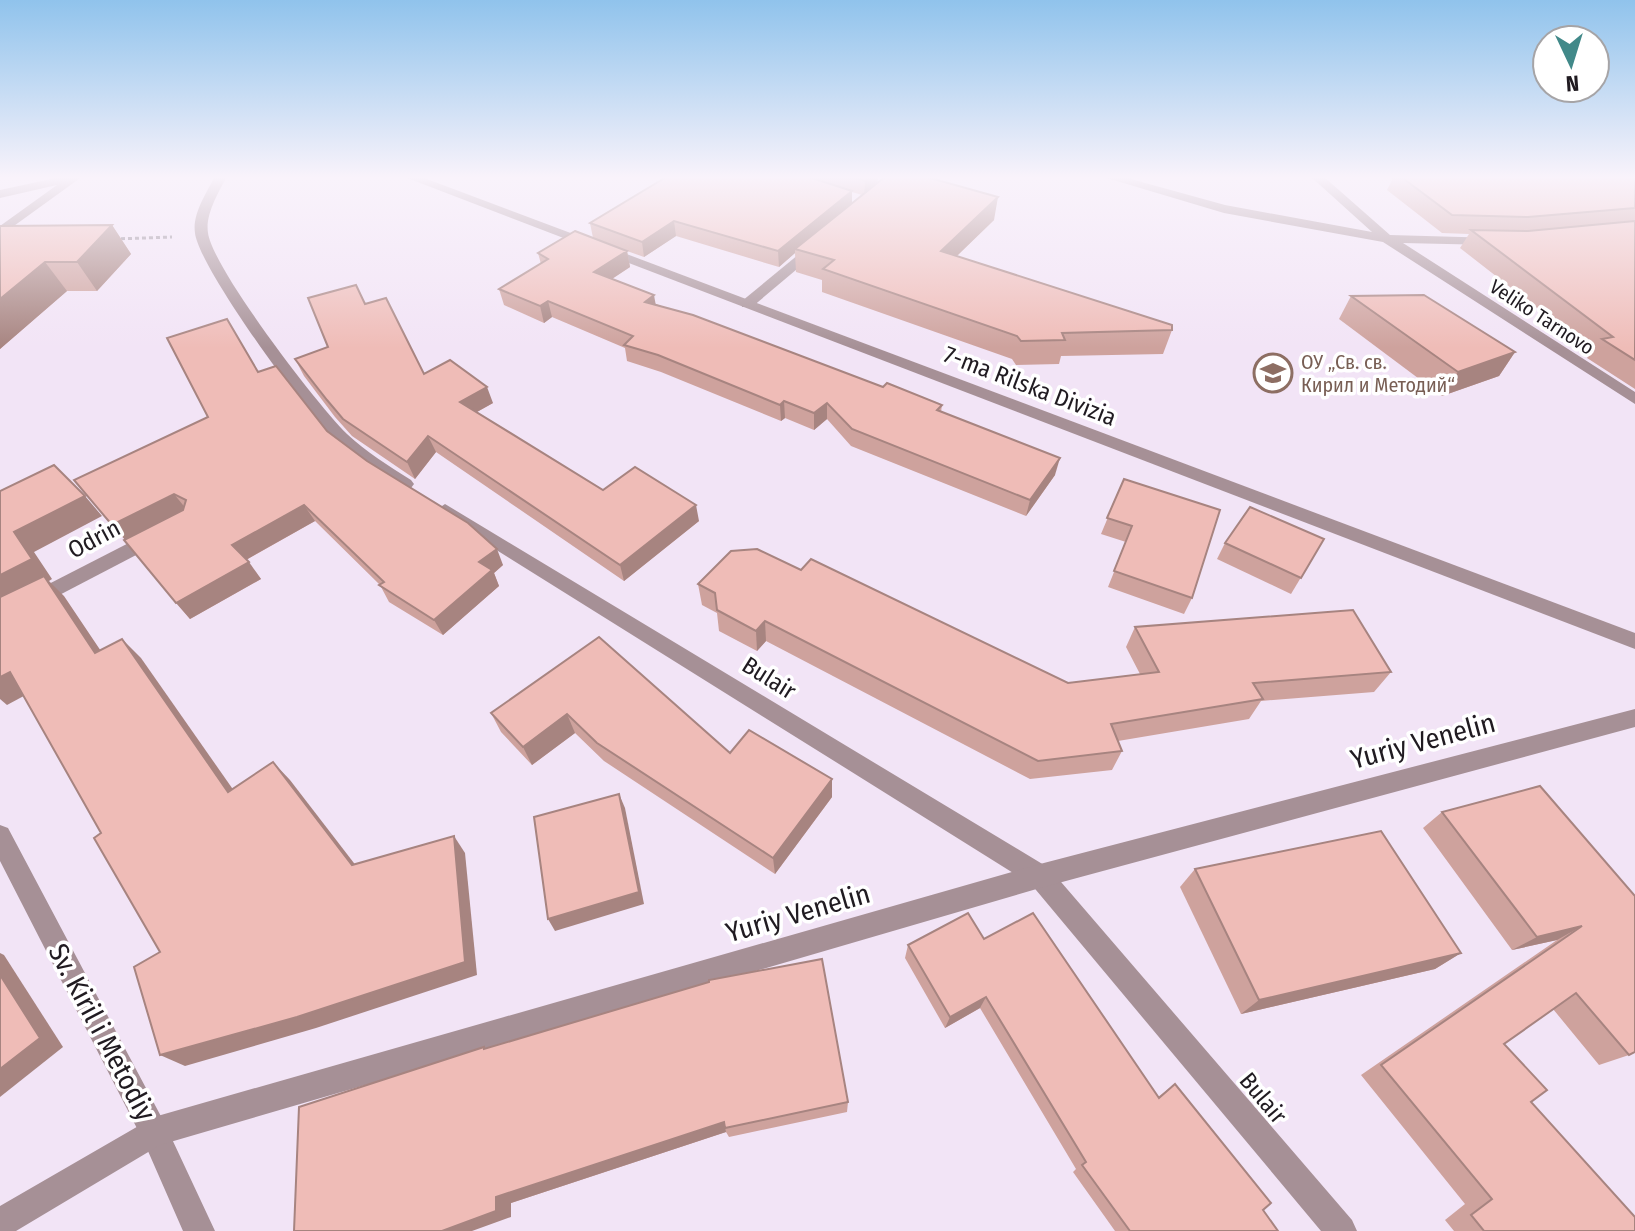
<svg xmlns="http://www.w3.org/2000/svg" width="1635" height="1231" viewBox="0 0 1635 1231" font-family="'Fira Sans Condensed',sans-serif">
  <rect width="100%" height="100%" fill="#f2e4f6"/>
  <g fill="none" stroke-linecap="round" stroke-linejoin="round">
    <polyline stroke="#8d838f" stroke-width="3" stroke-dasharray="4 3" stroke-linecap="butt" points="114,239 172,237"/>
    <polygon fill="#a69096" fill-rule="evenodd" points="156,529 165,536 163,541 0,626 0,609"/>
    <g fill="#a69096" fill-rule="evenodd">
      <polygon points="65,176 83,176 0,236 0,226 57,185 0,198 0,190"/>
      <path d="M215 176H227C219 192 205 214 208 233 213 269 318 406 347 434 366 452 389 466 411 480L414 484 411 488H399C376 474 353 460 334 441 306 413 199 268 195 233 192 214 207 192 215 176Z"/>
      <polygon points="1100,176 1120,176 1225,205 1372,232 1310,176 1323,176 1390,235 1497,238 1499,241 1492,245 1403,243 1635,392 1635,404 1383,242 1224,213"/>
      <polygon points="810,245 822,248 752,307 742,307 742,301"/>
      <polygon points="445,504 1049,868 1352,1220 1357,1231 1321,1231 1031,884 439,514 436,510"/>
      <polygon points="0,825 8,828 164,1122 215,1231 183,1231 144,1142 0,861"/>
    </g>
    <g fill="#a69096" fill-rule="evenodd">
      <polygon points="402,176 419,176 1635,633 1635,649"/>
      <polygon points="1635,709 1635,727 1040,888 160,1145 16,1231 0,1231 0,1206 154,1117 1040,864"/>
    </g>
  </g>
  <g fill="#cea29d" fill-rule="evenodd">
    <path d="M668 176H878V183L994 220 957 256 1172 330 1163 354 1061 356 1059 364 1016 365 1012 359 822 292V280L796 272 795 253 779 267 676 236 644 257 627 251 630 267 612 279 656 304 883 387 942 405 941 412 1055 475 1026 516 851 446 827 419 814 430 785 418 781 421 661 372 627 361 625 348 552 317 544 323 504 305 499 289 541 264 538 253 593 238 590 223ZM852 192 862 195 852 203Z"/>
    <polygon points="1394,176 1635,176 1635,389 1587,358 1592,351 1460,248 1469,234 1442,233 1387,190"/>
    <polygon points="112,225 131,254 97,291 67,291 0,349 0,226"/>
    <polygon points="1351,296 1515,352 1499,376 1442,396 1339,319"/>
    <polygon points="365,304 424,374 493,403 477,412 603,490 699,521 624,581 436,452 415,479 352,436 335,417 304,376 295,359 328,347"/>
    <polygon points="258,372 327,431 503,565 494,573 499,586 443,635 389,602 380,585 315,521 246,560 261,579 190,619 124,540 208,417"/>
    <polygon points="1124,479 1192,598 1184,614 1108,587 1126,542 1101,534"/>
    <polygon points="1324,539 1291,594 1217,559 1225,543"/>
    <polygon points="801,570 1068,683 1140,674 1126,647 1135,627 1391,672 1374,692 1261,701 1249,719 1118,741 1122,751 1112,770 1030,779 766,641 757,651 719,631 717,613 702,605 698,584"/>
    <polygon points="599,637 730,753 832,797 775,874 604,761 575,733 532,765 501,732 491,713"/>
    <polygon points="1540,786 1629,1055 1599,1065 1553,1009 1504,1044 1531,1102 1635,1231 1454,1231 1445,1220 1465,1204 1361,1075 1557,940 1512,950 1423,828 1442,812"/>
    <polygon points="1195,869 1461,953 1435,969 1241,1014 1180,887"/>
    <polygon points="984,939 1158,1097 1175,1084 1278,1231 1115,1231 1073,1172 1076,1169 980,1008 945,1028 905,958 908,945"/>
    <polygon points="486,1049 848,1102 847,1112 729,1137 726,1132 511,1203 511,1217"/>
  </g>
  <g fill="#a78480">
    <polygon points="871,176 878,176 877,185 864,196 865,181"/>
    <polygon points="852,191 852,206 795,249 795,253 779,267 778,251"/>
    <polygon points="998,197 994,220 938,274 941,251"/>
    <polygon points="674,221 676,236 644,257 642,242"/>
    <polygon points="112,225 131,254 97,291 77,262"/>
    <polygon points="627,251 630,267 598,288 594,272"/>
    <polygon points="45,262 67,291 0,349 0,299"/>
    <polygon points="654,295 657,312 645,302"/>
    <polygon points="548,301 552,317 544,323 540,306"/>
    <polygon points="1515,352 1499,376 1442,396 1458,372"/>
    <polygon points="487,387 493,403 466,418 460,402"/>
    <polygon points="784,401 785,418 781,421 780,405"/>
    <polygon points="827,403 827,419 814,430 814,413"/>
    <polygon points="428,436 436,452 415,479 407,462"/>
    <polygon points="1060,458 1055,475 1026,516 1030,500"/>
    <polygon points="174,494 187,510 126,541 112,525"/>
    <polygon points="85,496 102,516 34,552 52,579 49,581 64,596 115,672 0,606 0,575 14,532"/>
    <polygon points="304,505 315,521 244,561 232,545"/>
    <polygon points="696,505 699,521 624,581 620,565"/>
    <polygon points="497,549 503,565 494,573 499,586 443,635 434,620 479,562"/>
    <polygon points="249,562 261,579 190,619 176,603"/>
    <polygon points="765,621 766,641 757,651 756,631"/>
    <polygon points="122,639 141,658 246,808 228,792"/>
    <polygon points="10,672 33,691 7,705 0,699 0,677"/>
    <polygon points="567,714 575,733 532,765 523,747"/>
    <polygon points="273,762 290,780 367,880 352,865"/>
    <polygon points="832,779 832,797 775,874 773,858"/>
    <polygon points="619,794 625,808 644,904 555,931 548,919"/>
    <polygon points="454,836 465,853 477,975 316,1028 185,1066 160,1055"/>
    <polygon points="1582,926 1557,940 1512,950 1537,937"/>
    <polygon points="0,953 4,955 63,1047 0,1097"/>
    <polygon points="1461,953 1435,969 1241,1014 1259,1000"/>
    <polygon points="986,997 980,1008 945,1028 950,1017"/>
    <polygon points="724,1122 726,1132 511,1203 511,1217 472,1231 442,1231 496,1197"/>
  </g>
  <g fill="#efbcb7" stroke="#a78480" stroke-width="2">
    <polygon points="668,176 806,176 852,191 778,251 674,221 642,242 590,223"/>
    <polygon points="849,176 871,176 865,181"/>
    <polygon points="886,176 923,176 998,197 941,251 1172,325 1172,330 1062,333 1065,340 1021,341 1017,336 823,269 834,260 795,249"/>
    <polygon points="1400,176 1635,176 1635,208 1528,217 1452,215"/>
    <polygon points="1635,221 1635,360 1602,339 1613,337 1471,230 1528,231"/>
    <polygon points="112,225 77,262 45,262 0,299 0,226"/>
    <polygon points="575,231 627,251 594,272 654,295 645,302 693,315 883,387 887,383 942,405 937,410 1060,458 1030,500 852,429 827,403 814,413 784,401 780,405 658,355 624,345 633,336 548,301 540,306 499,289 548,259 538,253"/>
    <polygon points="356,285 365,304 386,298 424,374 450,360 487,387 460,402 603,490 635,467 696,505 620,565 428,436 407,462 343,419 327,400 295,359 328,347 308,298"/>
    <polygon points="1424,295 1515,352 1458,372 1351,296"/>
    <polygon points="227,319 258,372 276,366 327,431 367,461 468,523 497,549 479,562 492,570 434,620 379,585 384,582 304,505 232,545 249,562 176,603 124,540 183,510 186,500 174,494 112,525 74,480 208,417 167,338"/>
    <polygon points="54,465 85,496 14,532 32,559 0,575 0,491"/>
    <polygon points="1124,479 1220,510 1192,598 1114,571 1132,526 1107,518"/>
    <polygon points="1250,507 1324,539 1301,578 1225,543"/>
    <polygon points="757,549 801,570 811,559 1068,683 1159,672 1135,627 1353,610 1391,672 1253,683 1263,699 1111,724 1122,751 1038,761 765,621 756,631 717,610 715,593 698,584 731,551"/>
    <polygon points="44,576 95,653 122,639 228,792 273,762 352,865 454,836 465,962 297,1017 160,1055 134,967 160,952 94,838 101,833 10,672 0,677 0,597"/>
    <polygon points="599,637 730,753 749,730 832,779 773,858 597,743 567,714 523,747 491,713"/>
    <polygon points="1540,786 1635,896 1635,1052 1629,1055 1576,993 1504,1044 1547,1090 1531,1102 1635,1217 1635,1231 1484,1231 1471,1215 1492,1199 1381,1065 1582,926 1537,937 1442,812"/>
    <polygon points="619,794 639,892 548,919 534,817"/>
    <polygon points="1381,831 1461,953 1259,1000 1195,869"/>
    <polygon points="968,913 984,939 1033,913 1159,1098 1175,1084 1271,1203 1263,1210 1278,1231 1130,1231 1082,1165 1086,1162 986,997 950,1017 908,945"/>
    <polygon points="822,959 848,1102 725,1128 724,1122 496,1197 496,1211 442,1231 294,1231 299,1107 484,1047 484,1049 709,982 709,980"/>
    <polygon points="0,975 40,1038 0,1069"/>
  </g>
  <linearGradient id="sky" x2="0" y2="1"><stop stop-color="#90c3ec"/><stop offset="0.51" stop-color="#f9f3fb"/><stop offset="1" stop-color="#f9f3fb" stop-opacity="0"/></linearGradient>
  <rect width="1635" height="348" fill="url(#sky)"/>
  <defs>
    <symbol id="school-ring" viewBox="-11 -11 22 22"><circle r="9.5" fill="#fff" stroke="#8d6e63" stroke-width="1.5"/><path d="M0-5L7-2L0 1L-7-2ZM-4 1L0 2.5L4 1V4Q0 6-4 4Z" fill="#8d6e63"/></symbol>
  </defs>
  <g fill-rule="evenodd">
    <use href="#school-ring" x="1251" y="351" width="44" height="44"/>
  </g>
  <g text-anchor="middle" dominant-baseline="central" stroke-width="7" stroke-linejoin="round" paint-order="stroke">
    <g font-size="20" fill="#201b21" stroke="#fff">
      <text transform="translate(1542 317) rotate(33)">Veliko Tarnovo</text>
    </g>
    <g font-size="20" fill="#785e54" stroke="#fff" text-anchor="start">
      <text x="1301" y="362">ОУ „Св. св.<tspan x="1301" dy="23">Кирил и Методий“</tspan></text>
    </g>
    <g font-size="24" fill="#201b21" stroke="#fff">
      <text transform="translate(1030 386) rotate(21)">7-ma Rilska Divizia</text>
      <text transform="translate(94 539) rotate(-28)">Odrin</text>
      <text transform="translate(769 678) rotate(32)">Bulair</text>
      <text transform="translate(1263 1098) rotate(50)">Bulair</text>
    </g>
    <g font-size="28" fill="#201b21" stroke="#fff">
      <text transform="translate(1423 741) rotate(-15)">Yuriy Venelin</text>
      <text transform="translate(798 913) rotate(-16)">Yuriy Venelin</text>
      <text transform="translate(102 1032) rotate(62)">Sv. Kiril i Metodiy</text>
    </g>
  </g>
  <g transform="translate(1571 64) rotate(176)"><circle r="38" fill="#ffffff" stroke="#a6a4a6" stroke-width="2"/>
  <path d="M0-6L14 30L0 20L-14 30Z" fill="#418989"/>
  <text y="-12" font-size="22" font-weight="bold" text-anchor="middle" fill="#201b21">N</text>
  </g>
</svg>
